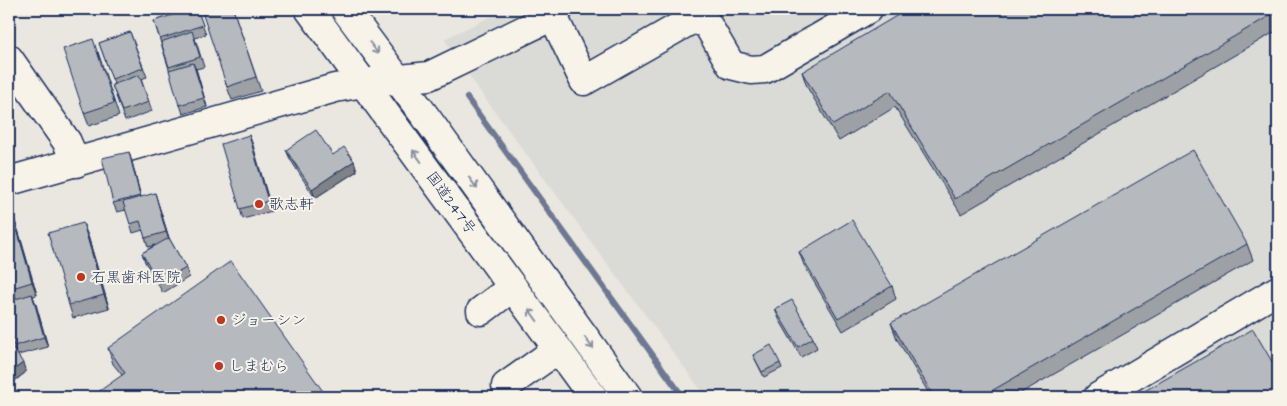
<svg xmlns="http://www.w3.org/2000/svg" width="1287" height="406" viewBox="0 0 1287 406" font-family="'Architects Daughter','Klee One',sans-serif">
  <rect width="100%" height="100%" fill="#eae7e0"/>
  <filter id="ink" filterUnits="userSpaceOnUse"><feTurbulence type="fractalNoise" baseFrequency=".02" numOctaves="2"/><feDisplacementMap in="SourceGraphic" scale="10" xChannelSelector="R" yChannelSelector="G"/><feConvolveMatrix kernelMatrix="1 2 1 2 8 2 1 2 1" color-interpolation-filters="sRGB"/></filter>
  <g filter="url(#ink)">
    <polygon fill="#dadad6" points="507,9 1278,9 1278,397 706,397 481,93 444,39"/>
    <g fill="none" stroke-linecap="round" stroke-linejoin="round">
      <polyline stroke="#6d7892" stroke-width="6" points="467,98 683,397"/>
      <defs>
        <g id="minor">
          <polyline points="553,16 584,81 691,20 706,22 731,65 751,70 765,69 868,9"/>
          <polyline points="9,59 67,142 76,163"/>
          <polyline points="9,181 335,88 363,83 429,76 553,16 559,9"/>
          <polyline points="481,311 513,287"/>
          <polyline points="506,386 558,349"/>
          <polyline points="1098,397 1278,290"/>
        </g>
        <g id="highway">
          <polyline points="309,9 593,397"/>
          <polyline points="345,9 428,120 628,397"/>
        </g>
      </defs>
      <use href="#minor" stroke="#1b2f5e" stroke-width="31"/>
      <use href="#highway" stroke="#1b2f5e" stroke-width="31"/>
      <use href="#minor" stroke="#f7f3e8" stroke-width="28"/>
      <use href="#highway" stroke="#f7f3e8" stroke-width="28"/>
    </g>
    <g fill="#9da0a4" stroke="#1b2f5e">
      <polygon points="197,9 206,34 195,38 204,67 196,69 207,107 183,114 154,21"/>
      <polygon points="233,9 261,91 232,100 227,87"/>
      <polygon points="1278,9 1278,30 961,214 895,107 839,141 807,87 802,72"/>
      <polygon points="130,32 147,77 141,79 152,111 125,121 112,85 114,84 99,43"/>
      <polygon points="98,52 119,116 89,126 84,113"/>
      <polygon points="249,135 272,211 243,219 240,209"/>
      <polygon points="286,150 333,155 354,161 357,171 315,198 290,159"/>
      <polygon points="132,162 141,197 158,203 169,238 186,268 189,277 163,293 145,262 142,253 155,245 148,247 143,230 133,233 126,210 117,212 113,203"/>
      <polygon points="14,219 19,233 37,295 33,296 48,347 18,355 26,372 12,383 9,378 9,342 16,353 9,329 9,221"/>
      <polygon points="88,236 109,308 73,318 69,305"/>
      <polygon points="1247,244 1253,260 1014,397 931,397 897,339 891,323"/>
      <polygon points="799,252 892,286 896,299 843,331 804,265"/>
      <polygon points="775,309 813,338 817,348 801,357 779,319"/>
      <polygon points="108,348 327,397 122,375 113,364"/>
      <polygon points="753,355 780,363 782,368 764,377"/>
    </g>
    <g fill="#7f8286" stroke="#1b2f5e">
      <polygon points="89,9 96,9 91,13"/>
      <polygon points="193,63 197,72 207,107 204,98"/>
      <polygon points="249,135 253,145 272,211 268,201"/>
      <polygon points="129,152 132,162 143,206 140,196"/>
      <polygon points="354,161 357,171 315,198 312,189"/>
      <polygon points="155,193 158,203 170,241 166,232"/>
      <polygon points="14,219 19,233 37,295 32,282"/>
      <polygon points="83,223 88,236 109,308 104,295"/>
      <polygon points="32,294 36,304 48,347 44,337"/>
      <polygon points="23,363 26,372 12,383 9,373"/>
    </g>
    <g fill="#b6babf" stroke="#1b2f5e">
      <polygon points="191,9 197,9 203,25 160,39 154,21"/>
      <polygon points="201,9 233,9 256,77 227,87"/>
      <polygon points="908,9 1278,9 1278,11 955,199 890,91 833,125 802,72"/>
      <polygon points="192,31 200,57 169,67 161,42"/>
      <polygon points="130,32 143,68 112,79 99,43"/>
      <polygon points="93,39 114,103 84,113 63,49"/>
      <polygon points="193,63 204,98 179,105 169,70"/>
      <polygon points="139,75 149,102 122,111 112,85"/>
      <polygon points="316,130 333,155 344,147 354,161 312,189 286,150"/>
      <polygon points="249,135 268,201 240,209 221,144"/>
      <polygon points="1193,150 1247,244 981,397 934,397 891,323"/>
      <polygon points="129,152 140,196 113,203 102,158"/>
      <polygon points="155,193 166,232 145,238 140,221 130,224 123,202"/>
      <polygon points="14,219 32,282 9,289 9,221"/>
      <polygon points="852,220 892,286 838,318 799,252"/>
      <polygon points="83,223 104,295 69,305 48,233"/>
      <polygon points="169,238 186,268 159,283 142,253"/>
      <polygon points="231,261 327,397 91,397 125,373 108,348"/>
      <polygon points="32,294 44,337 14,346 9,329 9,301"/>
      <polygon points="792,300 813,338 798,347 775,309"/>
      <polygon points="1253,329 1278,372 1278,397 1134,397"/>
      <polygon points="9,342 23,363 9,373"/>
      <polygon points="771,345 780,363 762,372 753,355"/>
    </g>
    <defs><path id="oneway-shaft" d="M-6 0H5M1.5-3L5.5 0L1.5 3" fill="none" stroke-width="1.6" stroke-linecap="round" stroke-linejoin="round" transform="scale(1.25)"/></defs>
    <g stroke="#8991a3">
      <use href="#oneway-shaft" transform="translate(374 48) rotate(53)"/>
      <use href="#oneway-shaft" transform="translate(417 156) rotate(-126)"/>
      <use href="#oneway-shaft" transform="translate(473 183) rotate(54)"/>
      <use href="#oneway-shaft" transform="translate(533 315) rotate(-126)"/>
      <use href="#oneway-shaft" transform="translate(589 343) rotate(54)"/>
    </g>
  </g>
  <g fill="#c8321e" stroke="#f7f3e8" stroke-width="2">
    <circle cx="259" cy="204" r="5"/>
    <circle cx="81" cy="277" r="5"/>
    <circle cx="221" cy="320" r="5"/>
    <circle cx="219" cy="366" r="5"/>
  </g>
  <g text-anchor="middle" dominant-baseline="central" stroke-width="4" stroke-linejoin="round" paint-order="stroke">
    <g font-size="15" fill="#1b2f5e" stroke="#f7f3e8">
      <text transform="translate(451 203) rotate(54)">国道247号</text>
    </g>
    <g font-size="15" fill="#1b2f5e" stroke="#f7f3e8" text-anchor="start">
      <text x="269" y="204">歌志軒</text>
      <text x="91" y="277">石黒歯科医院</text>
      <text x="231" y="320">ジョーシン</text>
      <text x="229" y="366">しまむら</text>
    </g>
  </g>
  <rect width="1287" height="406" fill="none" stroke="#f7f3e8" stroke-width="30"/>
  <rect x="15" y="15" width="1257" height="376" fill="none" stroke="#1b2f5e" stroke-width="2" filter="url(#ink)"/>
</svg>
